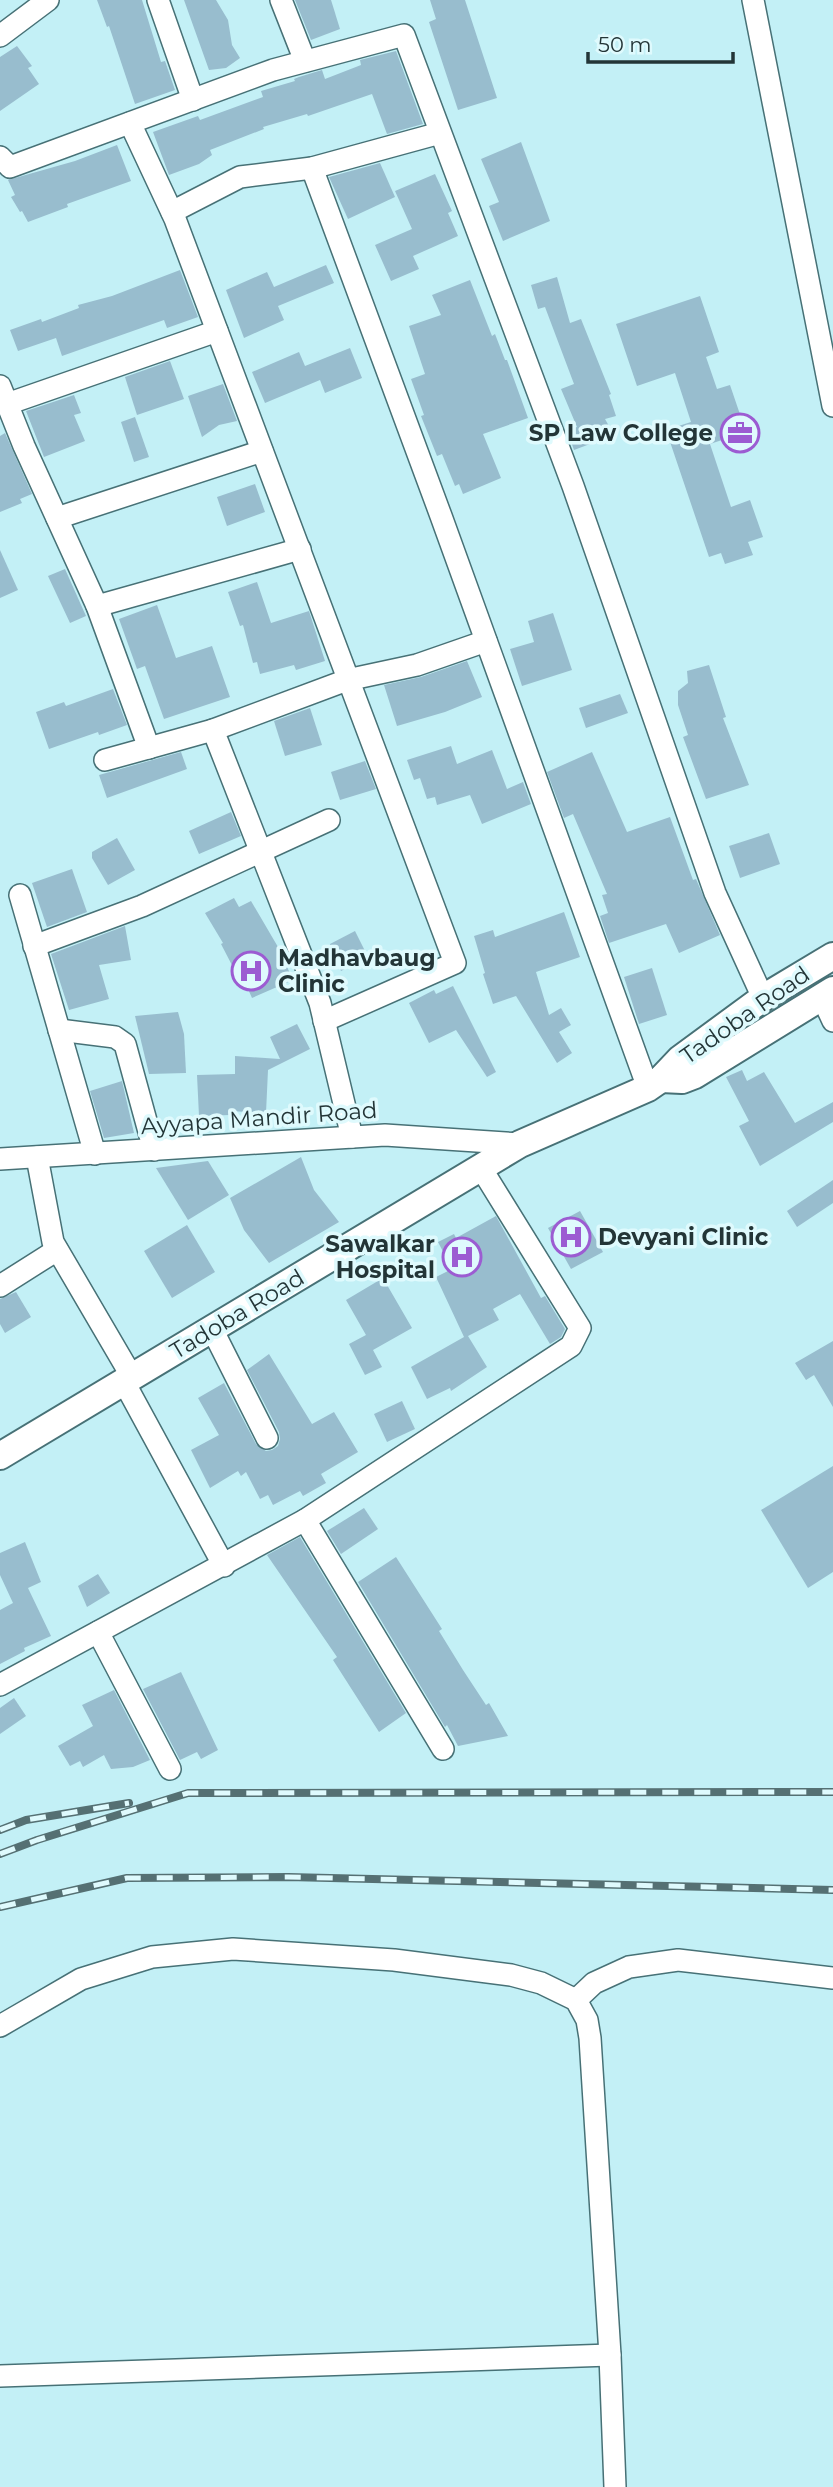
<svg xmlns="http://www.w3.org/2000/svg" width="833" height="2487" viewBox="0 0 833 2487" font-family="Montserrat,sans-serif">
  <rect width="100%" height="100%" fill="#c3f0f6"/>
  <g fill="#98bdce">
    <polygon points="97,0 142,0 161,62 165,61 175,90 135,104 109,26 107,27"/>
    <polygon points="184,0 216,0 228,20 232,45 240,58 226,68 209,70"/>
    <polygon points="295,0 331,0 340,29 311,40"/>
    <polygon points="430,0 465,0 497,98 458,110 429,22 436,19"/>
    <polygon points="17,46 32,66 28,68 39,84 0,111 0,57"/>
    <polygon points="396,51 423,124 387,134 372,94 308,116 307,114 263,127 264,129 210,150 212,155 199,164 169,175 153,132 198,116 200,120 263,97 261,91 295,81 294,79 299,77 322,70 325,79 361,65 360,60"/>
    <polygon points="521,142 550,221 503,241 489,206 499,202 481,159"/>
    <polygon points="117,145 131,181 67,204 68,207 28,222 22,211 20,212 11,197 15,195 8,180 75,161"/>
    <polygon points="380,163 395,197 348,219 329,177"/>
    <polygon points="435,174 452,211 448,213 458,236 413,256 419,269 391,281 375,245 412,229 395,191"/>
    <polygon points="326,265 334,283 278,306 284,320 244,338 226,290 267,272 274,287"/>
    <polygon points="180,270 198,317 167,328 164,320 62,356 56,338 18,351 10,330 41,319 42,322 79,308 78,305 112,296"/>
    <polygon points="557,277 570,323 581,319 611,394 609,395 616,416 605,419 614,435 574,450 567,430 577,427 561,389 574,384 545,307 538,309 531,285"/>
    <polygon points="470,280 492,336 495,334 505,360 507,360 528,418 483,434 501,478 463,494 459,484 455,486 442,454 437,456 421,416 424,415 411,379 425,374 409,326 441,315 432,295"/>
    <polygon points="700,296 719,352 706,357 717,389 730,385 746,432 710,444 731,507 750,500 763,537 748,542 753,555 725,564 721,553 709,557 666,430 691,422 675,373 637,386 616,324"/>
    <polygon points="350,348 362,378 325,393 320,380 265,403 252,372 299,352 305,366"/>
    <polygon points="170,361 184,399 137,415 125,377"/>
    <polygon points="223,384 237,421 219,425 202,437 188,396"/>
    <polygon points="74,395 81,413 74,415 85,441 44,457 26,411"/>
    <polygon points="135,417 149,457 134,462 121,422"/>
    <polygon points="5,433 32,494 20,499 22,503 0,512 0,436"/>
    <polygon points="255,484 265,512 227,526 217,497"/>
    <polygon points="0,550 18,590 0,598"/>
    <polygon points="65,569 86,616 70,623 48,576"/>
    <polygon points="257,582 271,623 309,611 325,661 296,670 294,665 260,674 257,662 253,663 243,625 240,626 228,592"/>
    <polygon points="157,605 176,658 212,646 230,697 164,719 145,666 137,669 119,619"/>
    <polygon points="553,613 572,670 522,686 510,649 534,642 528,621"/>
    <polygon points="467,661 482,697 445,712 397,726 384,685 421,677"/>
    <polygon points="709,665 726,717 723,718 749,785 706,799 683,737 688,735 678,705 678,691 688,683 687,671"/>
    <polygon points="113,689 127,725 99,735 98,732 49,749 36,712 64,702 66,706"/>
    <polygon points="620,694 628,713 586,728 579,708"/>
    <polygon points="310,708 322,745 285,756 274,721"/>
    <polygon points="451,746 457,764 492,750 507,789 523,782 531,804 482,824 470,795 437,805 435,797 427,799 420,778 414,780 407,760"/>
    <polygon points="181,752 187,769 107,798 99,775"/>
    <polygon points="592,752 627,832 670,817 693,880 696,879 720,935 679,953 666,924 609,943 600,916 608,913 602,895 607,894 573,814 564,818 547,772"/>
    <polygon points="365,761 376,789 340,800 331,772"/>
    <polygon points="231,812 241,836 199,854 189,831"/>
    <polygon points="769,833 780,864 740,878 729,846"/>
    <polygon points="117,838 135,870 108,885 92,858 92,852"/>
    <polygon points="72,869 87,912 47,927 32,883"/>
    <polygon points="234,898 239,907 251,901 278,947 293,980 252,998 239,969 235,971 221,944 223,943 205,913"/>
    <polygon points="564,912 580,957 536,972 549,1015 561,1008 571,1025 559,1032 572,1053 557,1063 516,996 493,1004 483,974 485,973 474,936 493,930 495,937"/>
    <polygon points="125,926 131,960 99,965 109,999 69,1010 51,954"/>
    <polygon points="355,931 368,957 341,971 330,944"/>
    <polygon points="652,968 667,1015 639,1024 624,977"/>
    <polygon points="453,986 496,1072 487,1077 456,1030 429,1043 409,1003 434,990 436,994"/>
    <polygon points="178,1012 184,1034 186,1073 149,1074 135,1016"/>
    <polygon points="297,1024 310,1049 268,1070 266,1113 230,1111 230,1115 199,1116 197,1075 235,1074 235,1056 280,1059 270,1037"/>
    <polygon points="742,1070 747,1081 764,1072 795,1123 833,1102 833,1122 760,1166 739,1126 749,1121 726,1077"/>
    <polygon points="122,1081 134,1133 104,1138 90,1091"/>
    <polygon points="301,1157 314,1190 339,1222 269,1263 244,1230 230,1198"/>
    <polygon points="208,1161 229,1195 188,1220 156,1168"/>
    <polygon points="833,1180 833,1203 797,1227 787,1211"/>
    <polygon points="580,1211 603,1252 571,1269 548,1228"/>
    <polygon points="496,1216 541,1298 545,1296 565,1329 561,1337 550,1344 520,1294 493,1309 499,1320 468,1336 487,1367 451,1391 450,1388 427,1399 411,1367 464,1337 436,1277 452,1269 438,1242 454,1234 456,1238"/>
    <polygon points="187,1225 215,1272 172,1298 144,1251"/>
    <polygon points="383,1278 412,1328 373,1350 382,1367 365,1375 349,1344 366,1335 346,1300"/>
    <polygon points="16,1292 31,1317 5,1333 0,1324 0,1299"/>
    <polygon points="833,1341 833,1407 814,1375 806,1380 795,1363"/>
    <polygon points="269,1354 312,1424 334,1412 358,1452 321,1474 326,1483 303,1496 300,1491 273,1505 268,1495 260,1499 246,1472 241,1476 238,1471 210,1488 191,1450 219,1435 198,1398 224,1383 256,1444 266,1451 272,1450 278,1446 280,1439 279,1432 247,1370"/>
    <polygon points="402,1401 415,1429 387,1442 374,1414"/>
    <polygon points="833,1466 833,1572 808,1588 761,1510"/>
    <polygon points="364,1508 378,1529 341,1554 327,1531"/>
    <polygon points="300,1537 406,1713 379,1732 333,1660 337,1657 267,1555"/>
    <polygon points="25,1542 41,1582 28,1588 51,1636 24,1648 25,1651 0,1664 0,1610 13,1603 0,1575 0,1553"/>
    <polygon points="396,1557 442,1629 439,1631 463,1670 486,1705 489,1703 508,1736 458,1746 447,1725 445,1727 358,1582"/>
    <polygon points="98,1574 110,1593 87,1607 78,1586"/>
    <polygon points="181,1672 218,1750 201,1759 197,1752 180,1760 143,1689"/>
    <polygon points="114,1690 150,1760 133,1767 111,1769 104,1755 83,1767 80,1761 70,1766 58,1746 93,1726 82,1705"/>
    <polygon points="14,1698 26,1716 0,1734 0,1708"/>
  </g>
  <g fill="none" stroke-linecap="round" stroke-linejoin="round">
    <defs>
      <g id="minor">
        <polyline points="158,0 193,100"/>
        <polyline points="281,0 305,61"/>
        <polyline points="753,0 833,406"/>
        <polyline points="0,36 48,0"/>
        <polyline points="130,123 175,219 455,963 324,1021"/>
        <polyline points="0,157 10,167 273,70 404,35 573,486 715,893 763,998"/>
        <polyline points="312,168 441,516 648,1088"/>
        <polyline points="172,212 240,177 312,168 440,133"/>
        <polyline points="0,386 24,446 97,606 149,748"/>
        <polyline points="7,404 217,331"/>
        <polyline points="57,518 262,451"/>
        <polyline points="97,606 300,549"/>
        <polyline points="105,760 213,730"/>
        <polyline points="20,895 95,1154"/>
        <polyline points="34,946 142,906 329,820"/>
        <polyline points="822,997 833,1021"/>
        <polyline points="59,1030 115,1037 125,1044 154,1150"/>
        <polyline points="352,1137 320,1003 213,730 347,680 417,665 486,641"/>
        <polyline points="37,1157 53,1242 132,1377"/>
        <polyline points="0,1159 385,1135 520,1144"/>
        <polyline points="0,1286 57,1250"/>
        <polyline points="212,1329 267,1438"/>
        <polyline points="124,1382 224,1566"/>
        <polyline points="305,1520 443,1749"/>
        <polyline points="98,1632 170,1769"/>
        <polyline points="0,1685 305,1520 571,1346 580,1328 481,1168"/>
        <polyline points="576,2000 594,1983 629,1967 678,1960 833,1978"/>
        <polyline points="0,2026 81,1979 152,1957 233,1949 394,1960 511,1975 541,1983 576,2000 587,2020 590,2038 610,2355 615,2487"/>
        <polyline points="0,2376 610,2355"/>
      </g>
      <g id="major">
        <polyline points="661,1079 682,1080 695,1075 833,990"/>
        <polyline points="0,1456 520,1144 648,1088 661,1079 680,1059 763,998 833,956"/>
      </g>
    </defs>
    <use href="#minor" stroke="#477176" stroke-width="24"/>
    <use href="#major" stroke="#477176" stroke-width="30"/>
    <use href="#minor" stroke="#fff" stroke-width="21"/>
    <use href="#major" stroke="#fff" stroke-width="26"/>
    <defs>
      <g id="rail">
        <polyline points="0,1830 26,1820 129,1803"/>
        <polyline points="0,1854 37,1840 188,1793 833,1792"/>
        <polyline points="0,1907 127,1878 288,1877 833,1890"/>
      </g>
    </defs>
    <use href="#rail" stroke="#557073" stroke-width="8"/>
    <use href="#rail" stroke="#dffafd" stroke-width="5" stroke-dasharray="16" stroke-linecap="butt"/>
  </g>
  <defs>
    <symbol id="office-ring" viewBox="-11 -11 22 22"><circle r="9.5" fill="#dffafd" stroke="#9c5cd2" stroke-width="1.5"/><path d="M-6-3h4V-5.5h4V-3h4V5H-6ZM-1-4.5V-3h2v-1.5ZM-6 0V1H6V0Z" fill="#9c5cd2"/></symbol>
    <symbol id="hospital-ring" viewBox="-11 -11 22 22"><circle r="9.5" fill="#dffafd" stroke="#9c5cd2" stroke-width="1.5"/><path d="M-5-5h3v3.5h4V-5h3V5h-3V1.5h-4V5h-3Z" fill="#9c5cd2"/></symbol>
  </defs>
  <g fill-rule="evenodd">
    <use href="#office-ring" x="718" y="411" width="44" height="44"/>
    <use href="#hospital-ring" x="229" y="949" width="44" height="44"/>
    <use href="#hospital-ring" x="549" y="1215" width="44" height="44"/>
    <use href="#hospital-ring" x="440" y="1235" width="44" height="44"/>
  </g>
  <g text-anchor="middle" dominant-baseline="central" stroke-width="7" stroke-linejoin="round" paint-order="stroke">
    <g font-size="23" font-weight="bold" fill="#233537" stroke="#dffafd" text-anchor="end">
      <text x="713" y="433">SP Law College</text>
      <text x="278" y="958" text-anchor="start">Madhavbaug<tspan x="278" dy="26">Clinic</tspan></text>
      <text x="598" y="1237" text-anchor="start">Devyani Clinic</text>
      <text x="435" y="1244">Sawalkar<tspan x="435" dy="26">Hospital</tspan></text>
    </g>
    <g font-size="23" fill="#233537" stroke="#dffafd">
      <text transform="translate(745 1015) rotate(-35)">Tadoba Road</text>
      <text transform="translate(259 1118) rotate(-4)">Ayyapa Mandir Road</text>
      <text transform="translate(237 1314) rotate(-31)">Tadoba Road</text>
    </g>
  </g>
  <path d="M588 52v10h145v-10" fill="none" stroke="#233537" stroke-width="3.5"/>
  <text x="598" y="52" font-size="21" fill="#233537" stroke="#dffafd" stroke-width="5" paint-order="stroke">50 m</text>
</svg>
